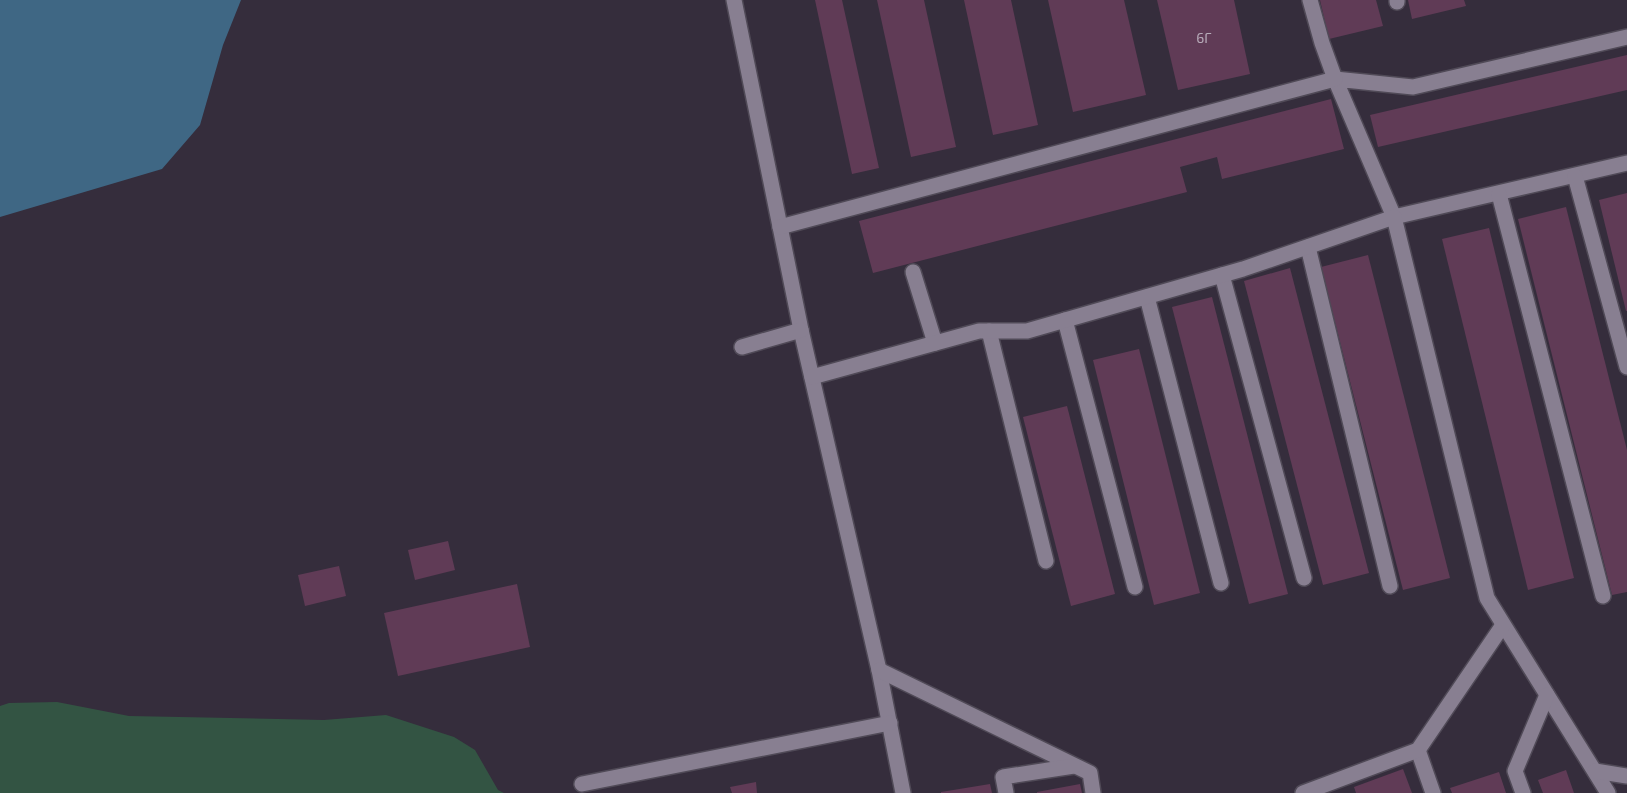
<svg xmlns="http://www.w3.org/2000/svg" width="1627" height="793" viewBox="0 0 1627 793" font-family="'Exo 2',sans-serif">
  <rect width="100%" height="100%" fill="#352d3c"/>
  <polygon fill="#335443" points="57,702 129,716 324,720 386,715 454,737 475,750 498,790 504,793 0,793 0,706 9,703"/>
  <polygon fill="#3f6784" points="0,0 241,0 223,45 200,125 162,169 0,217"/>
  <g fill="#603b56">
    <polygon points="815,0 842,0 879,168 852,174"/>
    <polygon points="877,0 924,0 956,147 911,157"/>
    <polygon points="964,0 1011,0 1038,125 993,135"/>
    <polygon points="1048,0 1124,0 1146,95 1073,112"/>
    <polygon points="1157,0 1234,0 1250,74 1178,90"/>
    <polygon points="1320,0 1376,0 1383,26 1329,39"/>
    <polygon points="1408,0 1464,0 1466,6 1412,19"/>
    <polygon points="1627,55 1627,90 1378,147 1370,115"/>
    <polygon points="1331,99 1344,149 1222,179 1217,157 1180,167 1187,192 873,273 859,221"/>
    <polygon points="1627,193 1627,311 1626,311 1599,200"/>
    <polygon points="1566,207 1627,450 1627,592 1612,595 1518,219"/>
    <polygon points="1489,228 1574,578 1528,590 1442,239"/>
    <polygon points="1368,255 1450,578 1403,590 1321,267"/>
    <polygon points="1290,268 1369,573 1323,585 1244,281"/>
    <polygon points="1212,297 1288,594 1249,604 1172,307"/>
    <polygon points="1139,349 1200,593 1154,605 1093,360"/>
    <polygon points="1067,406 1115,594 1071,606 1023,417"/>
    <polygon points="448,541 455,570 415,580 408,550"/>
    <polygon points="339,566 346,596 305,606 298,575"/>
    <polygon points="517,584 530,647 398,676 384,613"/>
    <polygon points="1403,769 1412,793 1356,793 1354,787"/>
    <polygon points="1566,770 1574,793 1543,793 1538,780"/>
    <polygon points="1499,772 1506,793 1452,793 1450,788"/>
    <polygon points="756,782 757,793 732,793 730,787"/>
    <polygon points="990,784 992,793 941,793 941,792"/>
    <polygon points="1080,784 1082,793 1037,793 1037,792"/>
  </g>
  <g fill="none" stroke-linecap="round" stroke-linejoin="round">
    <defs>
      <g id="minor">
        <polyline points="734,0 801,330 879,670 903,793"/>
        <polyline points="1397,0 1397,2"/>
        <polyline points="1627,37 1413,87 1335,79 1394,217 1627,163"/>
        <polyline points="1575,176 1627,367"/>
        <polyline points="1499,194 1603,596"/>
        <polyline points="780,227 1335,79 1322,43 1310,0"/>
        <polyline points="1308,247 1390,586"/>
        <polyline points="913,272 935,343"/>
        <polyline points="1222,275 1304,578"/>
        <polyline points="1147,297 1221,583"/>
        <polyline points="1065,320 1135,587"/>
        <polyline points="989,331 1046,561"/>
        <polyline points="742,347 801,330"/>
        <polyline points="812,377 979,331 1027,331 1243,269 1394,217 1487,598 1608,793"/>
        <polyline points="879,670 1090,773 1093,793"/>
        <polyline points="1418,750 1433,793"/>
        <polyline points="1595,771 1627,776"/>
        <polyline points="582,784 890,723"/>
        <polyline points="1006,793 1003,777 1074,766"/>
        <polyline points="1303,793 1418,750 1503,625"/>
        <polyline points="1523,793 1515,771 1547,695"/>
      </g>
    </defs>
    <use href="#minor" stroke="#504a57" stroke-width="18"/>
    <use href="#minor" stroke="#887f91" stroke-width="15"/>
  </g>
  <g text-anchor="middle" dominant-baseline="central" stroke-width="4.5" stroke-linejoin="round" paint-order="stroke">
    <g font-size="14" fill="#b8acba">
      <text x="1204" y="37">6Г</text>
    </g>
  </g>
</svg>
